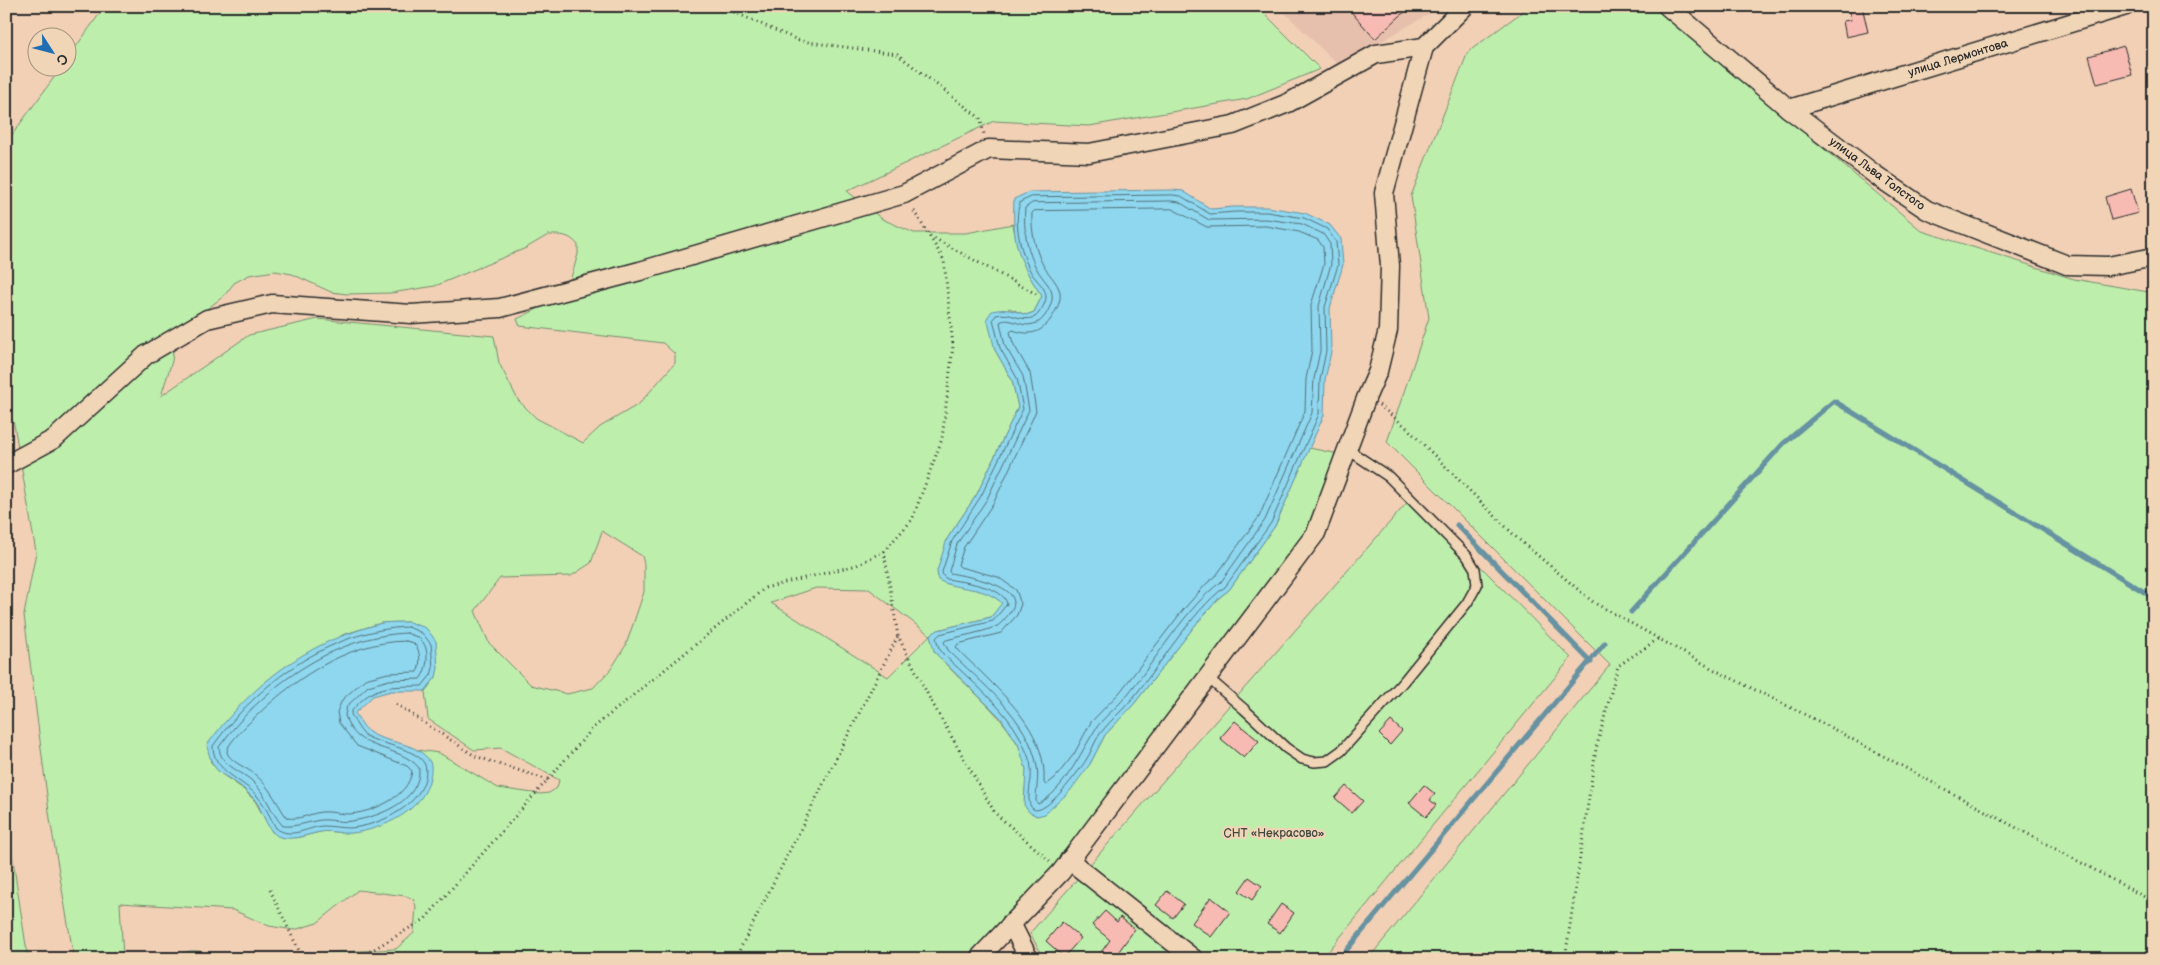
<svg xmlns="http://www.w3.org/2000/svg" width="2160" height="965" viewBox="0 0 2160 965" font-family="'Balsamiq Sans',sans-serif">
  <rect width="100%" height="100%" fill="#f1d0b6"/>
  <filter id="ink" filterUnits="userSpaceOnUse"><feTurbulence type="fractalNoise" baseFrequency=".02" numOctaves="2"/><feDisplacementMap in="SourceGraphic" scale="10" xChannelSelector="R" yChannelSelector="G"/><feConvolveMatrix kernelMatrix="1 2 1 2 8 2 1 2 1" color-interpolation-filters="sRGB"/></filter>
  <g filter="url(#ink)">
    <polygon fill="#e7c0ad" points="1278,6 1443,6 1339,66"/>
    <g fill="#beeeac" stroke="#748c6c" fill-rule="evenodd">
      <path d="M105 6H1257L1320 69 1247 99 1089 126 994 121 847 191 882 219 914 233H966L1013 224C1018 254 1024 270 1042 296L1034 312 1026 315 1009 308 995 350 1012 380 1018 407 977 494 947 539 945 583 988 592 1003 603 991 617 938 630 934 651C960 683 996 706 1017 743 1021 749 1025 760 1026 768 1029 787 1015 806 1037 816L1090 764 1105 735 1134 704 1197 623 1221 596 1229 590 1275 526 1309 448 1349 456 1304 548 1067 850 980 949 964 959H317L324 953 396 949 414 933 416 906 413 899 406 896 358 890 317 923 294 930 269 926 233 910 120 903 123 959H74L50 819 24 615 36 552 14 424 6 409V143L61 68H68V58ZM548 235C562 235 569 234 578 245V254L568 288 556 300 517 319 520 326 663 343 675 354V363L639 404 600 427 583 443 536 418 518 400 499 363 494 336 318 319 249 335 161 396 172 361 175 333 224 296 234 283 249 275 275 271 292 274 331 292 347 294 391 293 435 286 526 248ZM602 531 642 556 644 564V592L626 645 611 669 593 688 567 694 531 685 489 643 475 611 500 578 571 576 591 563ZM816 588 869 589 930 635 888 677 771 603ZM409 622 436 677 425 691 428 719 474 750 501 748 559 780 557 788 549 793 540 794 498 788 439 753 417 750 430 762 351 833 323 831 296 838 272 832 255 801 242 788 220 773 210 761 342 635 381 623Z"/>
      <polygon points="1530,6 1653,6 1922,231 2074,279 2154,293 2154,959 1368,959 1610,665 1387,442 1429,318 1411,196 1468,52"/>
      <polygon points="1412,497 1571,658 1322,959 1044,959 1030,933"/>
      <polygon points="6,814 28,959 6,959"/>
      <polygon points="190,951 199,951 209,959 166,959"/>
    </g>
    <g fill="#8ed7ef" stroke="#6692a1">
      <path d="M1173 190 1183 191 1211 209 1234 207H1267L1305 213 1330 225 1341 239 1343 265 1330 308 1331 352 1325 380 1324 415 1275 526 1229 590 1221 596 1197 623 1134 704 1105 735 1090 764 1070 791 1045 814 1037 816 1029 812 1024 805 1026 769 1018 744 1000 717 939 657 934 651 930 635 938 630 991 617 1002 603C980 584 961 592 938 580L937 571 947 539 977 494 1018 407 1012 380 995 350 987 318 992 311C1006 308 1013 310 1026 315L1034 312 1042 296C1018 261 1012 242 1014 199L1029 192Z"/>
      <path d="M409 622 426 628 436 641 438 668 436 677 425 691H391L373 696 355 713C359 719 364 728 369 732 386 744 418 741 430 762 432 766 431 773 430 777 425 810 382 830 352 833 342 834 331 830 321 832 308 834 294 841 280 837 267 833 263 810 255 800 252 796 247 793 244 789 224 772 212 776 207 745 244 694 295 650 356 631 365 628 374 625 382 623 391 622 400 622 409 622Z"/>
    </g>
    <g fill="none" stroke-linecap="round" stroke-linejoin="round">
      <g stroke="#537079" stroke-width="1">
        <path d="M1173 195 1181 196 1210 214 1235 212H1267L1304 218 1327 229 1336 242 1338 265 1325 307 1326 351 1320 380 1319 414 1271 523 1225 587C1192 611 1159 667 1131 700 1122 711 1111 720 1103 730 1095 739 1092 751 1086 760 1080 770 1045 817 1033 809 1024 802 1033 779 1031 769 1031 761 1026 751 1023 744 1011 713 967 677 943 654L939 648 936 638 940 634 993 621 1007 604C1004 586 962 582 947 579L943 576 942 572 952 541 981 496 1023 409 1017 378 1000 348 993 319 996 315C1012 311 1020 323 1035 317 1040 313 1046 303 1046 297 1047 289 1036 280 1032 274 1021 255 1013 223 1020 202L1031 197Z"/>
        <path d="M1172 201 1179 202 1209 220 1266 219 1302 224 1323 234 1330 244 1331 264 1319 306 1320 351 1314 379 1312 413 1265 520 1221 582C1187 606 1154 663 1126 696 1117 708 1103 717 1095 730 1081 752 1063 792 1038 804L1036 801C1036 790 1039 777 1037 767 1029 718 981 683 948 650L944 642 946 640C961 636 980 633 995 627 1001 625 1007 616 1011 611 1028 585 964 576 950 573L949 571 957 544 987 499 1029 410 1023 376 1005 346 1000 322C1012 315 1023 332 1040 321 1046 317 1054 301 1052 294 1051 286 1042 278 1038 271 1027 253 1023 228 1025 208L1032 203Z"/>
        <path d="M1172 209 1207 227 1266 226 1299 232 1318 240 1323 247 1324 264 1311 305 1312 350 1306 379 1305 411 1259 517 1215 577 1207 583 1183 610 1120 692 1091 722 1074 754 1055 778 1046 785 1044 783C1047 736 1012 703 981 672 973 664 963 656 956 647L958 644 1001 633 1017 615 1021 604 1016 590 998 577 960 567 958 565 964 547 994 502 1036 411 1030 373 1013 343 1010 332 1013 330C1034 338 1046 330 1056 310 1059 304 1061 298 1060 292 1057 281 1048 274 1043 265 1035 250 1031 230 1032 213L1034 211Z"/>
        <path d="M408 627 422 633 431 644 433 668 431 675 422 686C398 687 379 683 360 702 356 706 352 709 351 714 354 720 360 732 366 736 380 745 426 749 426 770 426 804 380 826 350 828 341 828 332 826 323 826 308 827 291 840 276 828 270 818 266 806 258 797 243 779 213 772 213 746 258 683 329 630 408 627Z"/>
        <path d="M407 633C410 635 416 636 419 638 431 647 428 669 420 679L389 680 368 686 347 706 345 715C355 754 399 743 419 768 421 801 379 817 352 821 342 823 331 819 321 820 307 822 297 827 283 826 270 812 267 794 251 780 239 770 220 765 219 747 262 688 332 636 407 633Z"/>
        <path d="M406 641C409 642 412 642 414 644 421 649 421 666 417 672L388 673 365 679 342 700 337 712 339 723 357 746 407 766 412 771C409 797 372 813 348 814 339 814 330 811 321 812 309 814 299 820 287 818 276 802 269 785 253 773 247 768 227 760 227 751 227 745 243 729 248 724 290 682 344 642 406 641Z"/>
      </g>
      <g stroke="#6692a1" stroke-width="5">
        <polyline points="1457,525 1591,662"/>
        <polyline points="1631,612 1783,444 1834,401 2154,598"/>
        <polyline points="1339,959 1605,643"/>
      </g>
    </g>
    <g fill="#f7bbb3" stroke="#2b2b2b">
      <polygon points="1346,6 1411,6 1375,39"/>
      <polygon points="1848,6 1862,6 1868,32 1846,37 1843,21 1851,20"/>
      <polygon points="2124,46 2132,75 2097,84 2089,56"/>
      <polygon points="2131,189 2138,213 2111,220 2105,197"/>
      <polygon points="1235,721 1259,741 1244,758 1220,738"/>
      <polygon points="1391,721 1402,731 1390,745 1379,734"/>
      <polygon points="1424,785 1435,794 1430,800 1436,805 1426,817 1409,803"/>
      <polygon points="1346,786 1363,801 1352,813 1335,798"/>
      <polygon points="1249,877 1262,886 1252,900 1239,891"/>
      <polygon points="1167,891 1184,904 1173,918 1156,905"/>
      <polygon points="1211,897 1230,912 1211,937 1192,923"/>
      <polygon points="1281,904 1294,913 1280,933 1267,924"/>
      <polygon points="1105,911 1117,922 1120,917 1135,929 1119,951 1130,959 1096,959 1110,940 1092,925"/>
      <polygon points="1062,922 1081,938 1064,957 1046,941"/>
    </g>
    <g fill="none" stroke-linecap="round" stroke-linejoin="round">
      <defs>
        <polyline id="service" points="1207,677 1244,709 1286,748 1302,759 1314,762 1327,761 1341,751 1403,682 1467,603 1477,585 1475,569 1467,556 1389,477 1347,449"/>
        <g id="minor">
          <polyline points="1667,6 1789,109 1877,176 1927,210 2067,265 2108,266 2154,257"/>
          <polyline points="1789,109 2126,6"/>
          <polyline points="6,465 54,439 146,355 207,319 272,304 411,314 500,308 640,271 904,194 989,149 1089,153 1233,125 1288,103 1376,54 1424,47 1465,6"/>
          <polyline points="1069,860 1194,959"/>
          <polyline points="1011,923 1029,959"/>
          <polyline points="978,959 1061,872 1316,533 1367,396 1378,371 1388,330 1390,266 1384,193 1424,47"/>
        </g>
      </defs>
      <use href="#service" stroke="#2b2b2b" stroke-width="12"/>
      <use href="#minor" stroke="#2b2b2b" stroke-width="21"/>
      <g stroke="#2b2b2b" stroke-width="3" stroke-dasharray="1 4" stroke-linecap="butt">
        <polyline points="720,6 800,41 897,54 980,118 984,134"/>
        <polyline points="930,236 1038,295"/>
        <polyline points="1379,405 1406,427 1517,538 1593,602 1713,669 1824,724 2154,902"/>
        <polyline points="884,551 898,636 930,699 995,813 1051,862"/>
        <polyline points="396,704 475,756 548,780"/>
        <polyline points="270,890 303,959"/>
        <polyline points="357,959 425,919 593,728 765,588 857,565 884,551 912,520 942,439 953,346 944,260 912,208"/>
        <polyline points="735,959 898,636"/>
        <polyline points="1565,959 1596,749 1618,666 1658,639"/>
      </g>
      <use href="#service" stroke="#f0d5b7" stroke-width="9"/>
      <use href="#minor" stroke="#f0d5b7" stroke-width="18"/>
    </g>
  </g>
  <g text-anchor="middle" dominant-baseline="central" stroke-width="4.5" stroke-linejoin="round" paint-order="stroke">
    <g font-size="12" fill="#2b2b2b" stroke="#f0d5b7">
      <text transform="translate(1958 58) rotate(-17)">улица Лермонтова</text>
      <text transform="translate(1877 174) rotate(36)">улица Льва Толстого</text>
    </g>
    <g font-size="12" fill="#41483e" stroke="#f0d5b7">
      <text x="1274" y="833">СНТ «Некрасово»</text>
    </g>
  </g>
  <rect width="2160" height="965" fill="none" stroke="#f0d5b7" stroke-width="25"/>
  <rect x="12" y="12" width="2135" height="940" fill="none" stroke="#2b2b2b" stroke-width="2" filter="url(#ink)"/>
  <g transform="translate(52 52) rotate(126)"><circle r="24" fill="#f0d5b7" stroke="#a1917f"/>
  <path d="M0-4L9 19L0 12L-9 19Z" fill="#1f6fb2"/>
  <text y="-8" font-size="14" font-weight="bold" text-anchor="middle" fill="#2b2b2b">С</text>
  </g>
</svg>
